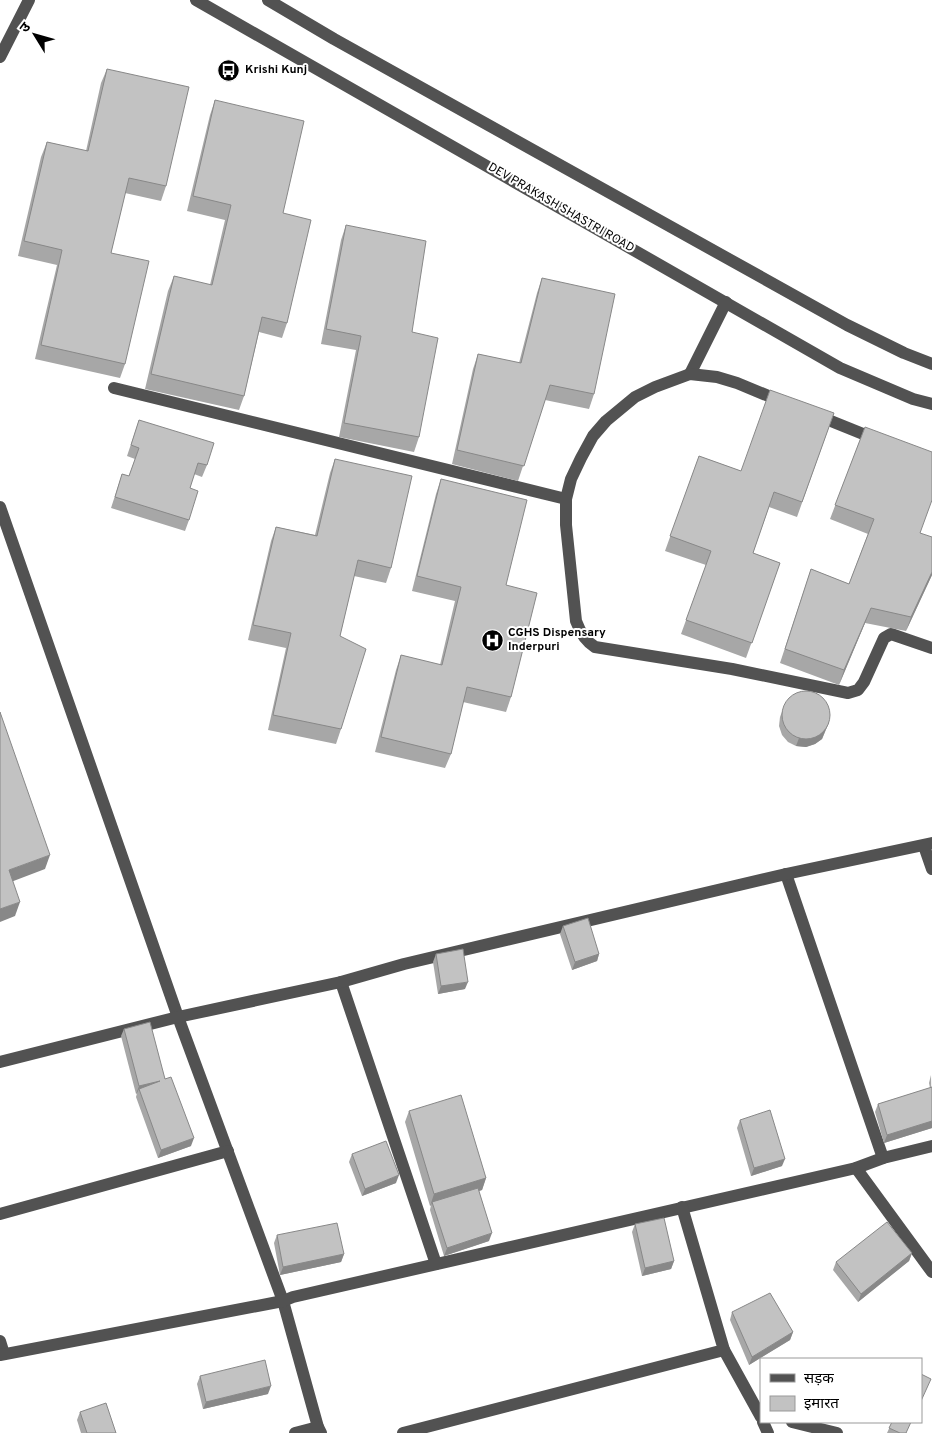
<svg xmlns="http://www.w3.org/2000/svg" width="932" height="1433" viewBox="0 0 932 1433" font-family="Overpass,'Noto Sans Devanagari',sans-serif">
  <rect width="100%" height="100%" fill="#fff"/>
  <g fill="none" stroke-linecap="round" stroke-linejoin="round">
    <g stroke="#525252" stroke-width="12">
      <polyline points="196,0 840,368 913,399 932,404"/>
      <polyline points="268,0 334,39 847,325 904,353 932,364"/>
      <polyline points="0,57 29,0"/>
      <polyline points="690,374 726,302"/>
      <polyline points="114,388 566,499"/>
      <path d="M783 402 737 383 717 377 690 374 655 387 635 397 606 421 593 436 581 458 571 479 566 499V525L576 621C580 632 585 641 595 647L732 669 848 693 858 690 864 682 884 638 891 634 932 648"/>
      <polyline points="816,415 878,440"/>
      <polyline points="0,507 178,1017 283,1301 318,1427 321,1433"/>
      <polyline points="924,846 932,869"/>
      <polyline points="786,874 883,1158"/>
      <polyline points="341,982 436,1264"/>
      <polyline points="0,1062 178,1017 341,982 404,964 786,874 932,843"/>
      <polyline points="856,1168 932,1272"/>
      <polyline points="0,1214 228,1151"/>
      <polyline points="0,1341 4,1354"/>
      <polyline points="724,1350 761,1417"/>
      <polyline points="0,1355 283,1301 293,1297 856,1168 883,1158 932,1146"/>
      <polyline points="763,1422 768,1433"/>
      <polyline points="792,1422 837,1433"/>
      <polyline points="295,1433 318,1427"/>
      <polyline points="403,1433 724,1350 682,1207"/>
    </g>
  </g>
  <g fill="#a7a7a7">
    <polygon points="107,69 166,186 161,201 125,193 111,253 125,364 120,378 35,359 57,265 18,256 41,157 47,142 86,151 101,83"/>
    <polygon points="215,100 283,213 287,323 282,338 259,332 244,396 239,410 145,389 168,291 174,276 210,285 225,220 187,211 210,115"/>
    <polygon points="346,225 412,332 419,437 414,452 339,437 356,350 321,344 341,240"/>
    <polygon points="542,278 594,394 589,409 545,400 518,481 452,464 473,369 478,354 519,363 537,293"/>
    <polygon points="834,413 797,517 769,507 753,553 780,563 746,658 681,634 706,565 665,551 699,456 741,471"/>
    <polygon points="139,420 207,465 202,477 194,474 190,488 189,520 185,531 111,508 122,474 129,476 135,459 127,456"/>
    <polygon points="865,427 920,533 932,575 906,631 865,623 839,685 780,663 811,569 849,584 868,534 830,519"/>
    <polygon points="335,459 391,568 386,583 354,576 340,636 341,729 336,744 268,730 286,648 248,640 271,541 276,527 315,535 330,473"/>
    <polygon points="441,479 506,585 511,697 506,712 463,702 451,754 445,768 375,752 396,670 401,655 440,665 455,601 412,591 436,494"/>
    <polygon points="783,709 829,722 822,739 815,744 806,747 796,746 788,742 782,735 779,726 780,717"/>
    <polygon points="563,926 599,954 597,961 572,970 560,934"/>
    <polygon points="436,954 465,989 438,994 433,962"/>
    <polygon points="124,1029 165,1079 191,1146 158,1158 136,1097 137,1093 136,1094 121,1036"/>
    <polygon points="931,1075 932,1128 884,1143 875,1112 878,1104 930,1088 929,1083"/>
    <polygon points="409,1111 486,1178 482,1190 479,1191 489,1241 444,1256 430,1210 431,1205 430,1206 405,1122"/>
    <polygon points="740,1120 782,1166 751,1176 737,1128"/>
    <polygon points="352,1154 396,1183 362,1196 349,1162"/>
    <polygon points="635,1224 674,1261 671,1269 642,1276 632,1232"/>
    <polygon points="277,1235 344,1254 341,1262 280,1275 274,1243"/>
    <polygon points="912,1253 909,1261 858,1302 833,1270 836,1262"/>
    <polygon points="732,1312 793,1332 790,1340 749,1365 730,1320"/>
    <polygon points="200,1376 268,1394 203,1409 197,1384"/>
    <polygon points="80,1412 116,1433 81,1433 77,1420"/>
    <polygon points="892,1422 907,1433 887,1433"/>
  </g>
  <g fill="#888">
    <polygon points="932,572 932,575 906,631 911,617"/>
    <polygon points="871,608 865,623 839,685 844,670"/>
    <polygon points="829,722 822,739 815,744 806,747 796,746 799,738"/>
    <polygon points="50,855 45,869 3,885 9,870"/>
    <polygon points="20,902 15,916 0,922 0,909"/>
    <polygon points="599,954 597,961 572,970 575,962"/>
    <polygon points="468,982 465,989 438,994 441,986"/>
    <polygon points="160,1081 139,1089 137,1093 136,1094 139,1086"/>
    <polygon points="932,1121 932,1128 884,1143 887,1135"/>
    <polygon points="194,1138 191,1146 158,1158 161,1150"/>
    <polygon points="785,1159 782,1166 751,1176 754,1168"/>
    <polygon points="399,1175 396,1183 362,1196 365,1189"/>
    <polygon points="486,1178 482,1190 433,1205 432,1202 431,1205 430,1206 434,1194"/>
    <polygon points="492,1233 489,1241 444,1256 447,1248"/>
    <polygon points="912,1253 909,1261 858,1302 861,1294"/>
    <polygon points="344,1254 341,1262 280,1275 283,1267"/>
    <polygon points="674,1261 671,1269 642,1276 645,1268"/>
    <polygon points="793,1332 790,1340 749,1365 752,1357"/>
    <polygon points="271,1386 268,1394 203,1409 206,1402"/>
  </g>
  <g fill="#c2c2c2" stroke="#888">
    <polygon points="107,69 189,87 166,186 129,178 111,253 149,261 125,364 41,345 62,250 24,241 47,142 88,151"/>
    <polygon points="215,100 304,121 283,213 311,220 287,323 262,317 244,396 151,374 174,276 212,285 231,205 193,196"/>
    <polygon points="346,225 426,241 412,332 438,338 419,437 344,423 361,336 326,329"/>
    <polygon points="542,278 615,294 594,394 550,385 524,466 457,450 478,354 521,363"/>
    <polygon points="770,390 834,413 802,502 774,492 753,553 780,563 752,643 686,620 711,551 670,536 699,456 741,471"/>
    <polygon points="139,420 214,443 207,465 198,463 190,488 198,491 189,520 115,497 122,474 129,476 139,448 131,445"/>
    <polygon points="865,427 932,452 932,500 920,533 932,537 932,572 911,617 871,608 844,670 785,649 811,569 849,584 874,519 835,505"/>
    <polygon points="335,459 412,476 391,568 358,560 340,636 366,649 341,729 273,715 291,633 253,625 276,527 317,536"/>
    <polygon points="441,479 527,500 506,585 537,593 511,697 467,687 451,754 381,737 401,655 442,665 461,587 417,576"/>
    <circle cx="806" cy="715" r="24"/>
    <polygon points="0,712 50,855 9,870 20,902 0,909"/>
    <polygon points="588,918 599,954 575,962 563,926"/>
    <polygon points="463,949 468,982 441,986 436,954"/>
    <polygon points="150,1022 165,1079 171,1077 194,1138 161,1150 139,1089 160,1081 139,1086 124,1029"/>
    <polygon points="932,1087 932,1121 887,1135 878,1104"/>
    <polygon points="461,1095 486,1178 434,1194 409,1111"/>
    <polygon points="770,1110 785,1159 754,1168 740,1120"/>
    <polygon points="386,1141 399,1175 365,1189 352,1154"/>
    <polygon points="478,1188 492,1233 447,1248 432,1202"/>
    <polygon points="664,1218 674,1261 645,1268 635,1224"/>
    <polygon points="887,1222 912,1253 861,1294 836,1262"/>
    <polygon points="337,1223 344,1254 283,1267 277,1235"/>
    <polygon points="770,1293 793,1332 752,1357 732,1312"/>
    <polygon points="265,1360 271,1386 206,1402 200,1376"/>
    <polygon points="921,1374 931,1379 921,1401"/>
    <polygon points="106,1403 116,1433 87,1433 80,1412"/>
    <polygon points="892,1422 911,1422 906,1433 900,1433 889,1428"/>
  </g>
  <defs>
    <symbol id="bus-disc" viewBox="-11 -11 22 22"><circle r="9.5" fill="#000" stroke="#fff"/><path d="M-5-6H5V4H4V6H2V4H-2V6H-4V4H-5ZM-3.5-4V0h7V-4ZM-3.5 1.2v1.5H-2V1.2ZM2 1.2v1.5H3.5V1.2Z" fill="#fff"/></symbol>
    <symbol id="hospital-disc" viewBox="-11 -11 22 22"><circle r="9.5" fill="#000" stroke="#fff"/><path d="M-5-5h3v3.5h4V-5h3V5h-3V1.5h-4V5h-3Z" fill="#fff"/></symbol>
  </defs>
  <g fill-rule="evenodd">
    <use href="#bus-disc" x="216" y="58" width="25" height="25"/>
    <use href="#hospital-disc" x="480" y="628" width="25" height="25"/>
  </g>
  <g text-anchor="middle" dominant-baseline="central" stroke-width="4" stroke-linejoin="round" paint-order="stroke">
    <g font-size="12" font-weight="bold" fill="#000" stroke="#fff" text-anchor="start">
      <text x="245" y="70">Krishi Kunj</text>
      <text x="508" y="633">CGHS Dispensary<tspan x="508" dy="14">Inderpuri</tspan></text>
    </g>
    <g font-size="12" fill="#000" stroke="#fff">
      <text transform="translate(561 208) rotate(30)">DEV PRAKASH SHASTRI ROAD</text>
    </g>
  </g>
  <rect x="760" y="1358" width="162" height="65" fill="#ffffff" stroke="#999999"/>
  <rect x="770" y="1374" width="25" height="8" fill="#525252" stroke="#999999"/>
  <text x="804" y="1383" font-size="15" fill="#000000">सड़क</text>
  <rect x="770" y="1396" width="25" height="15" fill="#c2c2c2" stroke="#999999"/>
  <text x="804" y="1408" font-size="15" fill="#000000">इमारत</text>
  <g transform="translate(35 35) rotate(307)" stroke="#ffffff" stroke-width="4" paint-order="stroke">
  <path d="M0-4L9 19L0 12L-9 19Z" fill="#000000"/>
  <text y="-8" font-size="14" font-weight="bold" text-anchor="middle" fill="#000000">उ</text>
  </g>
</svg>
